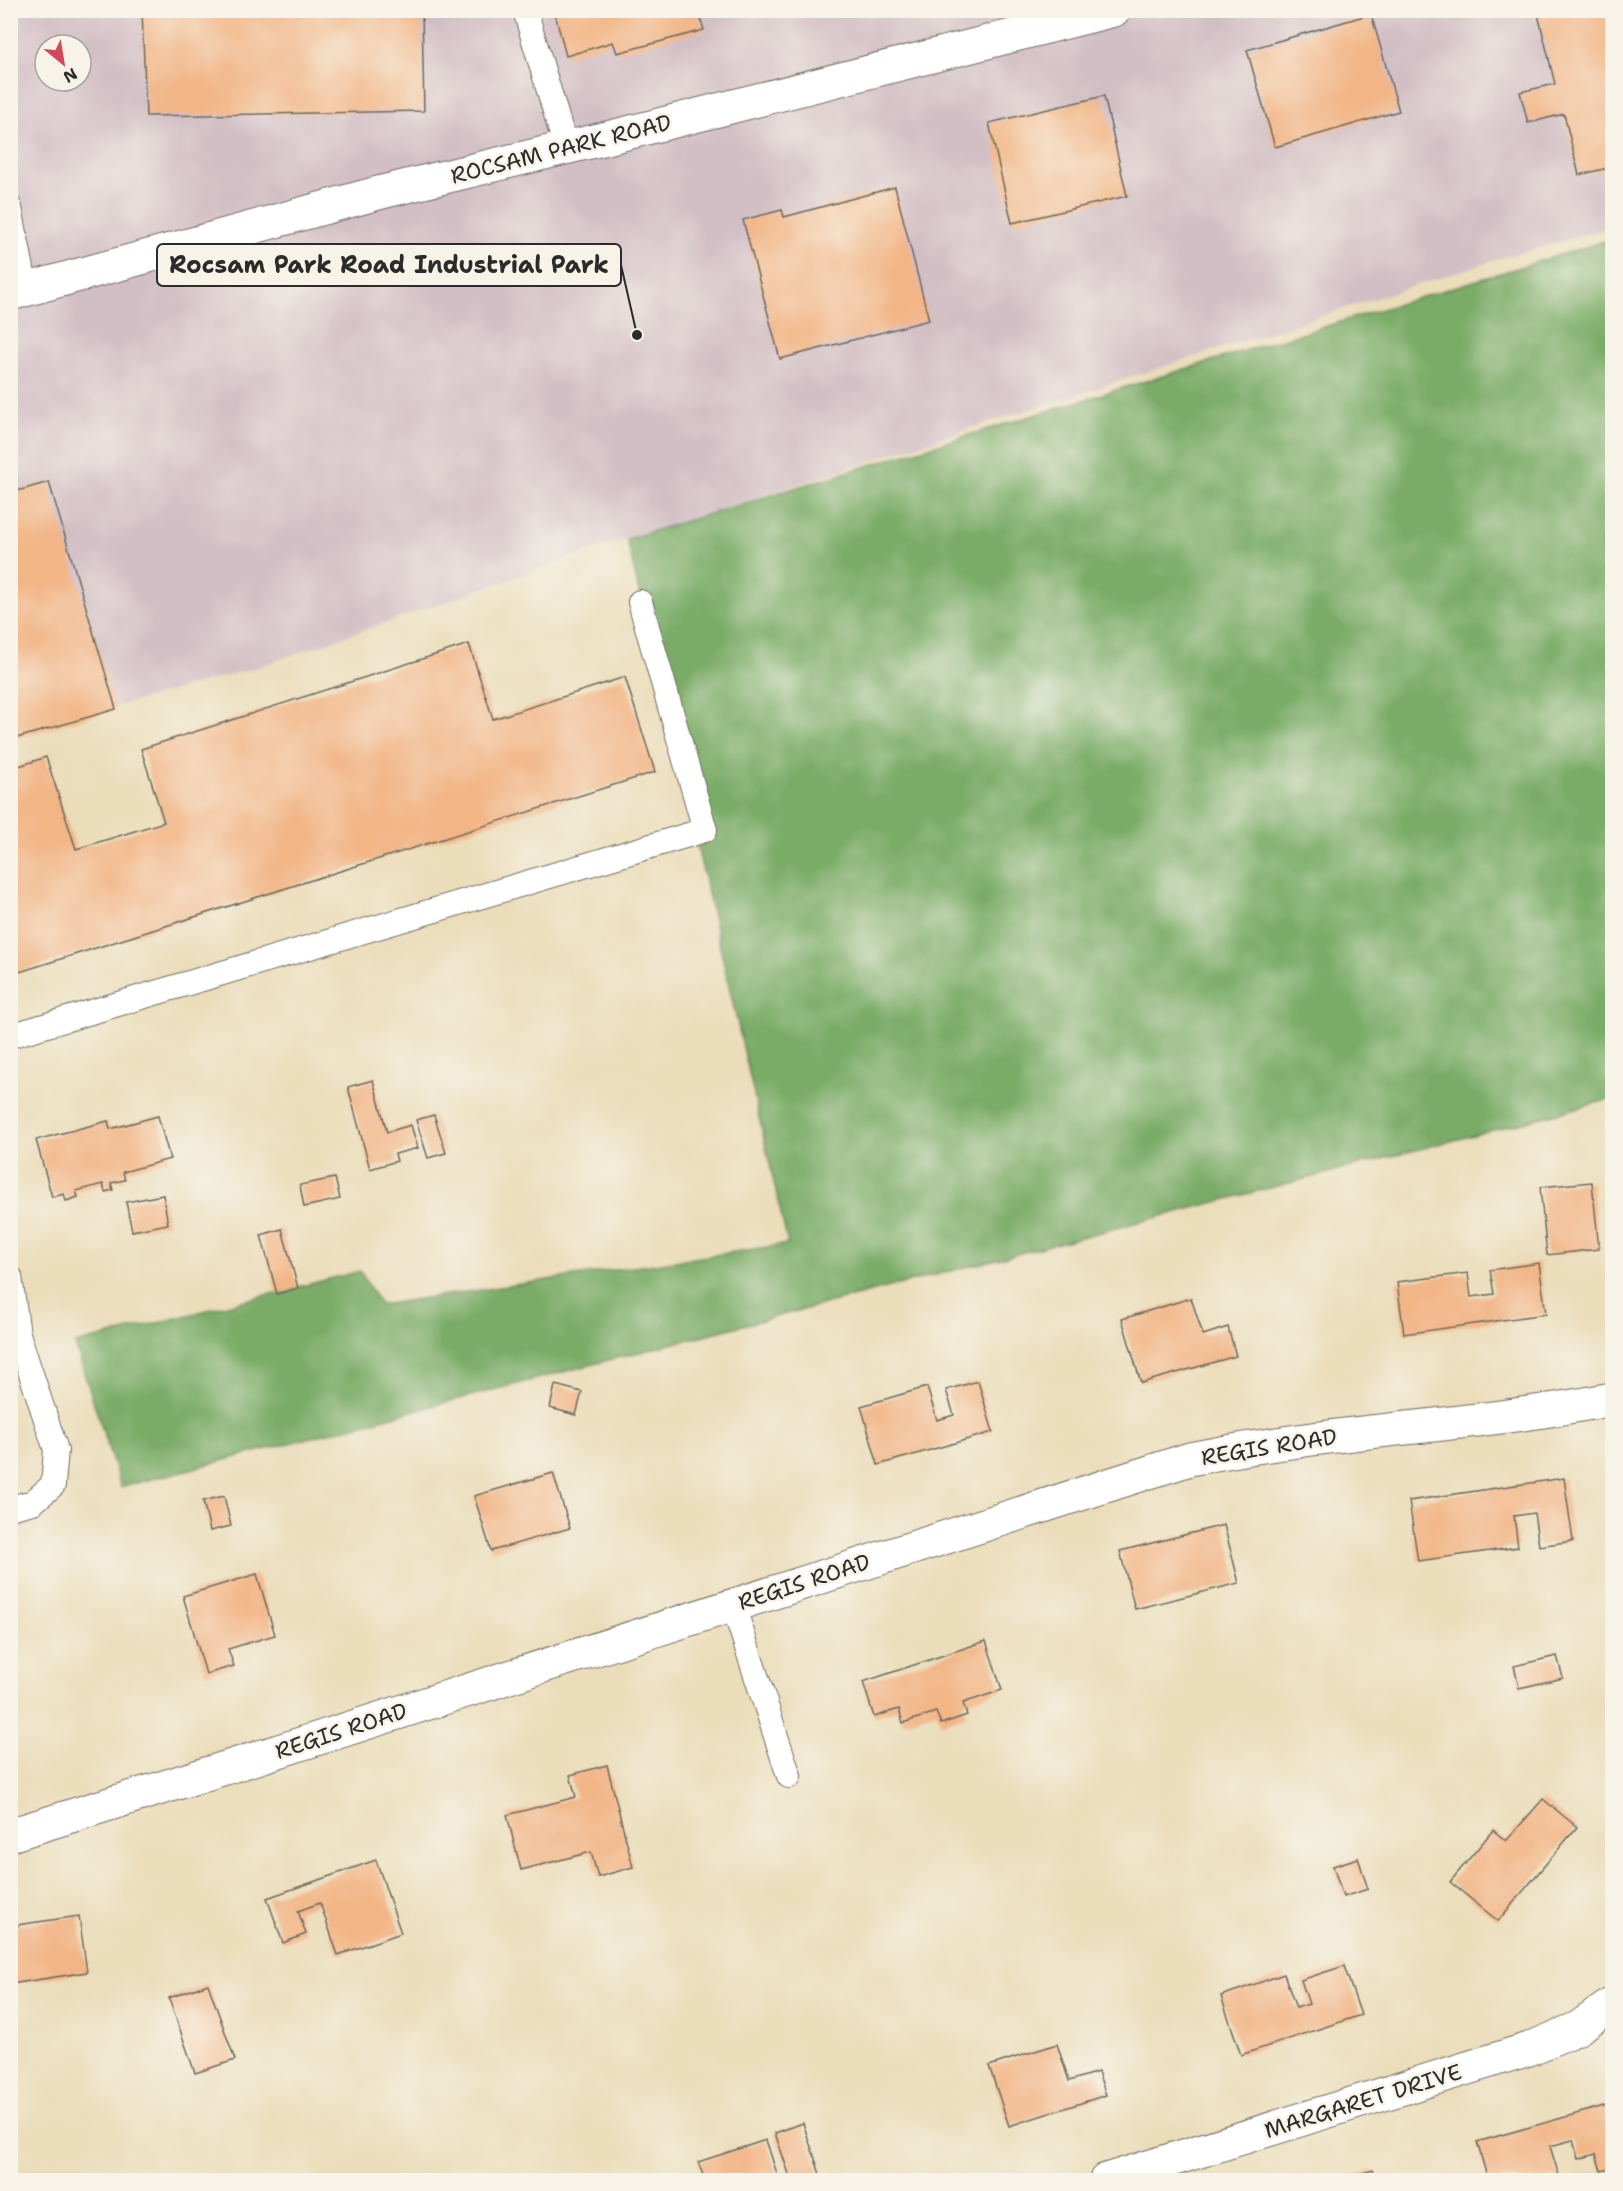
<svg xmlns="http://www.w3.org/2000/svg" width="1623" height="2191" viewBox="0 0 1623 2191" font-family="'Shantell Sans',sans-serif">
  <rect width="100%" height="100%" fill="#f7f3e8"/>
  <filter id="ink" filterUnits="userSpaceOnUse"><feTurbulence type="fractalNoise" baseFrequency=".0167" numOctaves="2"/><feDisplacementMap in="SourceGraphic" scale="12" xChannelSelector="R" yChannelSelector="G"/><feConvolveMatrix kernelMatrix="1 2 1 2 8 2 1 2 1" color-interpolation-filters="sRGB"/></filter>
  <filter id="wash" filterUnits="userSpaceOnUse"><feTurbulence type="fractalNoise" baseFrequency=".008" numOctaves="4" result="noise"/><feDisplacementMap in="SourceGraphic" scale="24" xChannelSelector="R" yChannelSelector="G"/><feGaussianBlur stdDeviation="1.35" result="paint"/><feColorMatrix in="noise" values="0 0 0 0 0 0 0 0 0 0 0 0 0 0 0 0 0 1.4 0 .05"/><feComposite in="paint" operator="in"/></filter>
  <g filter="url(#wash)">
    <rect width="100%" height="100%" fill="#ebddba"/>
    <path fill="#d2bec5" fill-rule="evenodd" d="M10 11H1612V227L1492 261 605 546 258 667 58 723 11 739ZM45 45H81V81H45Z"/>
    <polygon fill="#7aac67" stroke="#526c49" stroke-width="1.5" points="1612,239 1612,1099 121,1487 75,1344 360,1271 380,1305 788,1244 627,539"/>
    <g id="blocks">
      <g fill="#f2b586">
        <polygon points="142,10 422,10 424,111 146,116"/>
        <polygon points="554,10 720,10 720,11 700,17 704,30 617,53 613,42 566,56"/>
        <polygon points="1537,10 1612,10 1612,167 1579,175 1564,114 1528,123 1520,92 1555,84"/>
        <polygon points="1371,14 1399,111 1275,147 1247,50"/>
        <polygon points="1104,96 1127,196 1012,223 989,123"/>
        <polygon points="895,187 929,320 780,359 743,220 782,210 784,217"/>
        <polygon points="49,482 116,709 10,740 10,493"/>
        <polygon points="469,644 493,719 625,677 655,772 10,975 10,769 46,757 76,849 164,822 141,749"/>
        <polygon points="373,1080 387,1132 411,1125 418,1148 395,1154 397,1161 370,1169 348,1087"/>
        <polygon points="434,1115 446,1153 428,1158 416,1120"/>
        <polygon points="158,1116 170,1159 123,1172 125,1180 111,1183 113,1190 105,1192 103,1184 76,1191 78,1197 66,1201 64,1194 52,1197 36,1140 108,1121 110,1129"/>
        <polygon points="335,1178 340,1199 304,1207 300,1185"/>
        <polygon points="1592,1182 1599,1249 1547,1255 1540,1187"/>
        <polygon points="163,1195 168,1224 132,1231 126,1202"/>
        <polygon points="282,1229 298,1288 277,1294 261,1235"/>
        <polygon points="1539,1263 1546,1314 1404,1334 1397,1282 1468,1273 1471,1297 1494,1294 1490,1270"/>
        <polygon points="1191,1298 1203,1335 1228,1327 1236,1356 1141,1383 1122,1319"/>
        <polygon points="978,1381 993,1432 878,1465 861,1406 927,1387 937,1420 954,1415 946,1390"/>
        <polygon points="555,1385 582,1392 576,1415 550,1408"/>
        <polygon points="553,1473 570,1528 491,1551 474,1496"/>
        <polygon points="1564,1478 1573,1541 1539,1546 1534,1513 1514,1516 1518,1547 1418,1561 1409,1501"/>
        <polygon points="224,1496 231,1526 210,1531 203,1501"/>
        <polygon points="1224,1525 1239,1583 1135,1609 1120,1551"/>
        <polygon points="257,1574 275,1635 228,1649 234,1666 206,1674 183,1596"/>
        <polygon points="986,1641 1002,1690 963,1703 967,1715 941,1724 936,1712 903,1723 899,1709 874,1717 863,1682"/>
        <polygon points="1557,1656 1563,1678 1519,1688 1514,1666"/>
        <polygon points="607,1765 633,1867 598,1877 591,1852 521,1870 507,1815 576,1797 570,1775"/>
        <polygon points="1543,1799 1577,1827 1498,1921 1450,1882 1493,1830 1506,1841"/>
        <polygon points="1358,1858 1368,1889 1343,1897 1333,1866"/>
        <polygon points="376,1860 401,1933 338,1955 320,1903 298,1911 306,1934 283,1943 267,1898"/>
        <polygon points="79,1916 87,1972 10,1984 10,1926"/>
        <polygon points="1344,1966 1361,2015 1241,2055 1221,1996 1284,1974 1296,2008 1309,2004 1301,1980"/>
        <polygon points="208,1984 235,2060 195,2073 169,1998"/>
        <polygon points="1057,2044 1069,2081 1098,2072 1106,2095 1009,2126 989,2066"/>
        <polygon points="1611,2104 1612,2110 1612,2168 1601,2171 1596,2154 1578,2159 1573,2140 1550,2146 1559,2176 1544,2180 1488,2180 1477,2142"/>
        <polygon points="803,2123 822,2180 791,2180 775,2133"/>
        <polygon points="766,2140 779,2180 705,2180 698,2162"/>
        <polygon points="1373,2170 1376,2180 1338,2180"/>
      </g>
    </g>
  </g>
  <g filter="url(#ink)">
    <use href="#blocks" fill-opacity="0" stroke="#6e695d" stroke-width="1.5"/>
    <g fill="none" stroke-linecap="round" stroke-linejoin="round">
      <defs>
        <g id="service">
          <polyline points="525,10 566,148"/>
          <polyline points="10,208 26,289"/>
          <polyline points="10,1036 705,830 640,602"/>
          <polyline points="10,1277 18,1334 56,1450 53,1485 33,1502 10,1508"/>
          <polyline points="733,1605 789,1776"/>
        </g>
        <g id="minor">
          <polyline points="10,294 378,193 615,136 1114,10"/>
          <path d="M10 1835 238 1764 1190 1459C1329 1430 1473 1427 1612 1399"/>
          <polyline points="1106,2180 1529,2049 1578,2028 1612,2004"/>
        </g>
      </defs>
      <use href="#service" stroke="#6e695d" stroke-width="26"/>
      <use href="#minor" stroke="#6e695d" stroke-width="35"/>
      <use href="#service" stroke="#fff" stroke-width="24"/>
      <use href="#minor" stroke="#fff" stroke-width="33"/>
    </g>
  </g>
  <g text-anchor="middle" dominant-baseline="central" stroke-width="5" stroke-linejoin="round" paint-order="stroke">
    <g font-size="22" fill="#2b2b2b" stroke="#f7f3e8">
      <text transform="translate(561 149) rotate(-14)">ROCSAM PARK ROAD</text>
      <text transform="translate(1269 1447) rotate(-9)">REGIS ROAD</text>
      <text transform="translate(804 1582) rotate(-18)">REGIS ROAD</text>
      <text transform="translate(341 1731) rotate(-18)">REGIS ROAD</text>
      <text transform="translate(1363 2101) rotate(-17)">MARGARET DRIVE</text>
    </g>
  </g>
  <path fill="none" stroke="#2b2b2b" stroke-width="2" d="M637 335L621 265"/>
  <circle fill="#2b2b2b" stroke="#f7f3e8" stroke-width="2" cx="637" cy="335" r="6"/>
  <rect fill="#f7f3e8" stroke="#2b2b2b" stroke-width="2" x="157" y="244" width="464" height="42" rx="6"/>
  <g font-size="24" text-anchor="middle" font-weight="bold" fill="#2b2b2b">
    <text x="389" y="273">Rocsam Park Road Industrial Park</text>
  </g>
  <rect width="1623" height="2191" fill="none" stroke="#f7f3e8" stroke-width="36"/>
  <g transform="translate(63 63) rotate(150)"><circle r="28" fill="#f7f3e8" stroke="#a5a39c" stroke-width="1.5"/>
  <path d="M0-4.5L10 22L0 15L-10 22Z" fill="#d1495b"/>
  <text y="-9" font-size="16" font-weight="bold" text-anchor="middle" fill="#2b2b2b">N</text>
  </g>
</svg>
